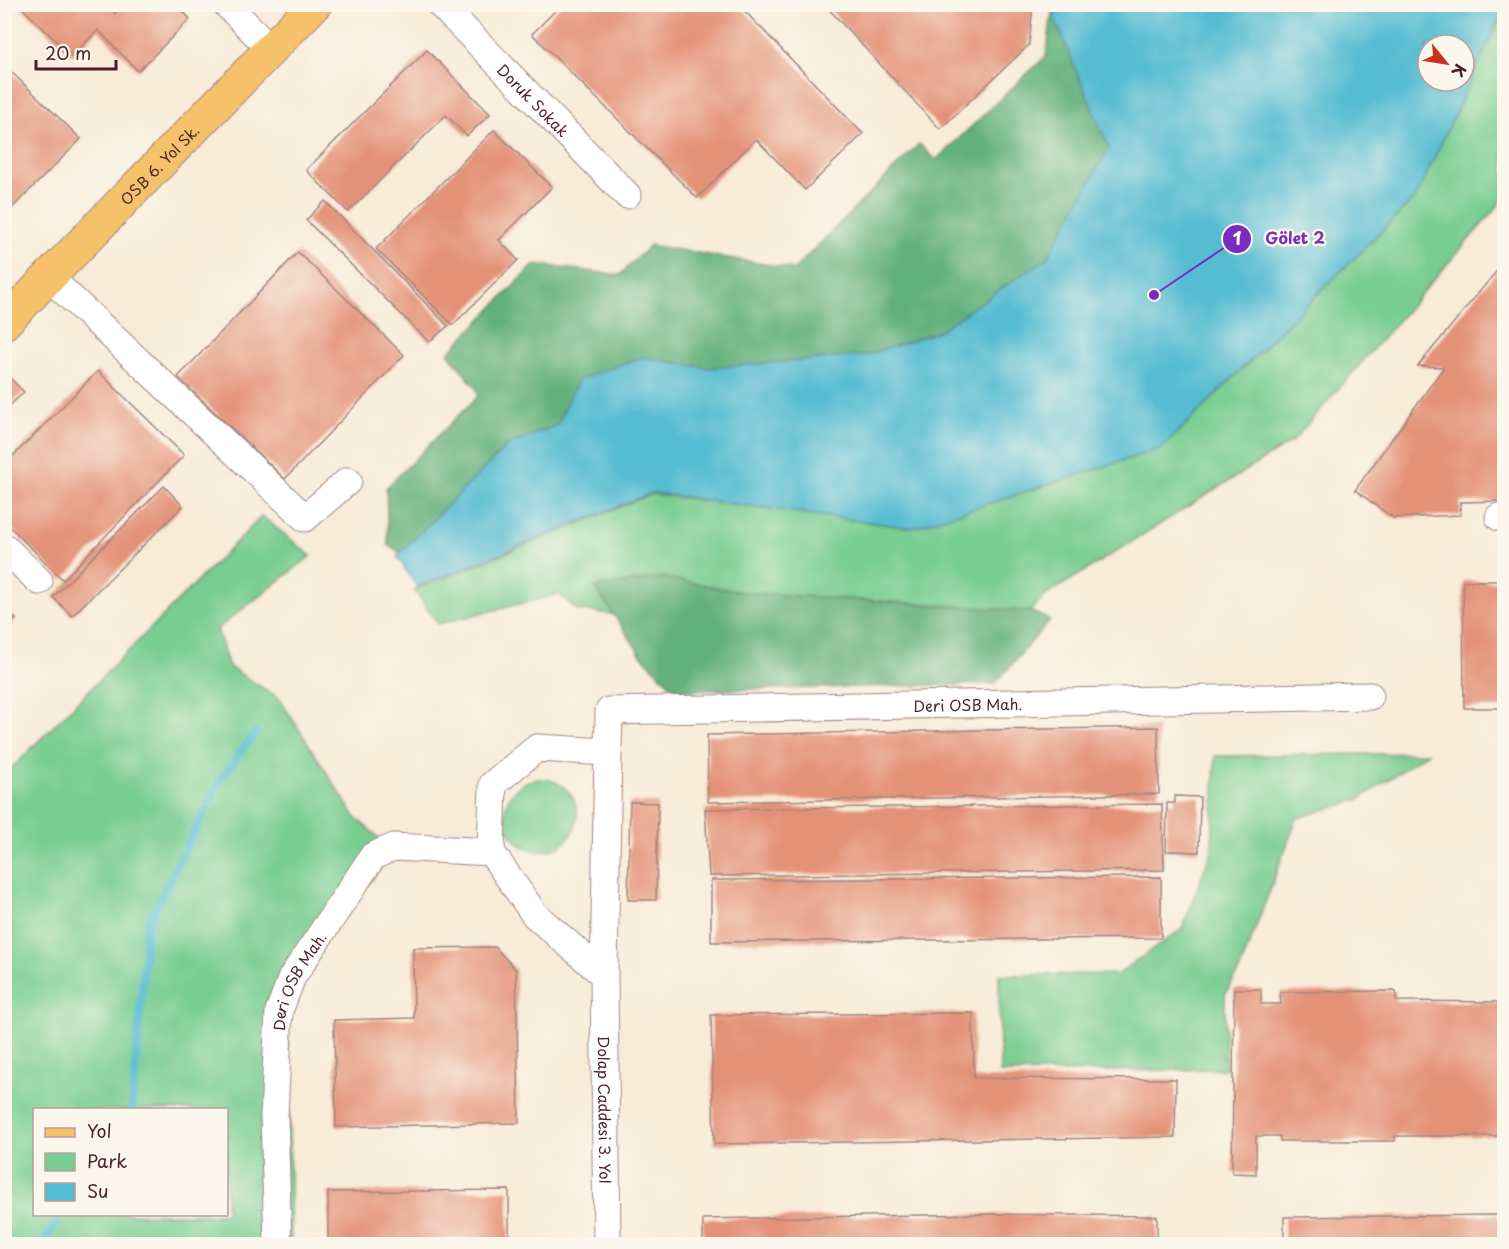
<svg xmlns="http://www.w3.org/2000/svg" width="1509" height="1249" viewBox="0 0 1509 1249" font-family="'Playpen Sans',sans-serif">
  <rect width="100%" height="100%" fill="#fbf7ec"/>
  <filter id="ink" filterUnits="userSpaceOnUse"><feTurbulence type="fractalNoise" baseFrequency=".0167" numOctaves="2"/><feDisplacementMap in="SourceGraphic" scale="12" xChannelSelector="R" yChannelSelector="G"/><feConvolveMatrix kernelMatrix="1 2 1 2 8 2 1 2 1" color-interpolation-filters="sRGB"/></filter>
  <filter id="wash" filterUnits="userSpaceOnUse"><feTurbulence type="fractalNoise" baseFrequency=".008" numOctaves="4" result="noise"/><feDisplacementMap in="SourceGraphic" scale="24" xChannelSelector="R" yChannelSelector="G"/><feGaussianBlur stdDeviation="1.35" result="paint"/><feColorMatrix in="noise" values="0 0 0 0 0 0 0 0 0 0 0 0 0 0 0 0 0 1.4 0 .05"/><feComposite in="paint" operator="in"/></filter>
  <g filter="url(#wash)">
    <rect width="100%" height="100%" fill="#f8ebd8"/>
    <g fill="#78cd90" stroke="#61765e" stroke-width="1.5" fill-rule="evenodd">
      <polygon points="1504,5 1504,194 1498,206 1293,441 1048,594 1030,611 618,615 577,610 559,594 438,624 414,590 652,494 915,526 1464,81"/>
      <path d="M262 516 311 556 217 629 229 667 279 698 355 817 394 851 287 989 291 1244H5V775ZM34 1110H226V1214H34Z"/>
      <polygon points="1428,753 1358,800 1297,818 1240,969 1225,994 1225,1069 1000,1073 999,975 1118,974 1182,929 1212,850 1215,756"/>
      <circle cx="541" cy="815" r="36"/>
    </g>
    <g fill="#62b07a" stroke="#566852" stroke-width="1.5">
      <polygon points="1053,5 1090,5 1138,101 1075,248 915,351 562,438 412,560 388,545 386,488 478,396 476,388 448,353 535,264 620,275 650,245 794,269 919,144 936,160 1046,56"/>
      <polygon points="661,577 743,592 1030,611 1050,620 995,684 676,691 641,655 595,587"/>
    </g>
    <path fill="#54bcd2" stroke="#4f6e7e" stroke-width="1.5" fill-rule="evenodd" d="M1059 5 1504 4V9L1416 197 1162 448 912 528 652 493 417 587 397 556 507 446 557 425 578 380 641 357 709 368 867 355 937 332 1047 258 1109 148 1053 15ZM1428 45H1464V81H1428Z"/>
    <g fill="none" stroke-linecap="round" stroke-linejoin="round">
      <g stroke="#54bcd2" stroke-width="8">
        <polyline points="132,1110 147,925 222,777 256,732"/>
        <polyline points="44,1244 60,1214"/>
      </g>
    </g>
    <g id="blocks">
      <g fill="#e49277">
        <polygon points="18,4 123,4 114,14 124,4 176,4 190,19 138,71 98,30 72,56"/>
        <polygon points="562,4 738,4 863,134 805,190 756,139 697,198 532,34"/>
        <polygon points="824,4 1033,4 1029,45 940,129"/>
        <polygon points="427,50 490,114 467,136 446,115 348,212 306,170"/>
        <polygon points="4,65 81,139 4,216"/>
        <polygon points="494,130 552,187 499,240 518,260 453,325 376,249"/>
        <polygon points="325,201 448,326 429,342 306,220"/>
        <polygon points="298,252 404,355 285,479 178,377"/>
        <polygon points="1504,262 1504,501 1460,502 1461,515 1393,518 1355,490 1444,367 1418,366"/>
        <polygon points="98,371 184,455 63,580 4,521 4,465"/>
        <polygon points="7,375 24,392 4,411 4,377"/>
        <polygon points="164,486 183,506 72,616 53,597"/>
        <polygon points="1463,581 1504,581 1504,708 1464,708"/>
        <polygon points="4,609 16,619 4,631"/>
        <polygon points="1158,727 1159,794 708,802 707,735"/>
        <polygon points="1175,796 1200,797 1199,852 1166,851 1167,803 1175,803"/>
        <polygon points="630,802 658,803 656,900 628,900"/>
        <polygon points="1162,804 1164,870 709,876 705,809"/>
        <polygon points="1161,877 1161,938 711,942 711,880"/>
        <polygon points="495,947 516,970 519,1123 336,1127 334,1020 414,1018 413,948"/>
        <polygon points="1234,989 1261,989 1261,1004 1281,1004 1280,992 1396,991 1396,1001 1504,1002 1504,1136 1395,1136 1395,1141 1280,1141 1280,1136 1256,1136 1256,1174 1232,1173"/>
        <polygon points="973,1013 974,1078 1176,1079 1175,1137 714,1144 711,1015"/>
        <polygon points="509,1190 509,1244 328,1244 328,1192"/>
        <polygon points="982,1214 1157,1216 1157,1244 703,1244 703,1219"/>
        <polygon points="1504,1215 1504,1244 1284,1244 1284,1217"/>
      </g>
    </g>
  </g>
  <g filter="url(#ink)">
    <use href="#blocks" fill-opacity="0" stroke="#a18582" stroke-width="1.5"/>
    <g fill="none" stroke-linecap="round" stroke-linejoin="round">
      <defs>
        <g id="minor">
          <polyline points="226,4 271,49"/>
          <path id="s1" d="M440 4 627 195"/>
          <polyline points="49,277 305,518 348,481"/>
          <polyline points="1499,517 1504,517"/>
          <polyline points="4,547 39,581"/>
          <path id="s2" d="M608 752 609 711 1370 696"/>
          <path id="s3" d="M604 975 535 915 491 852 493 784 537 748 608 752 604 975 607 1244"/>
          <path id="s4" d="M278 1244 274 1116 279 1011 292 977 373 856 394 847 491 852"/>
        </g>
        <g id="major">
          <path id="s5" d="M4 323 315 4"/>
        </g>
      </defs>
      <use href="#minor" stroke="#a18582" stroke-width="29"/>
      <use href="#major" stroke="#a18582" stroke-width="35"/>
      <use href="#minor" stroke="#fff" stroke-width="27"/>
      <use href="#major" stroke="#f5c16b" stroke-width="33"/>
    </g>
  </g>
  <g text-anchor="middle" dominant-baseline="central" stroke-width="5" stroke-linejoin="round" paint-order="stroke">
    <g font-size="15" fill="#4a1f2b" stroke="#fbf7ec">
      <text stroke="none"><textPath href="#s1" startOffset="134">Doruk Sokak</textPath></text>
      <text stroke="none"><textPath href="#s5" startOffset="222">OSB 6. Yol Sk.</textPath></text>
      <text stroke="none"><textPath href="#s2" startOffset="400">Deri OSB Mah.</textPath></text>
      <text stroke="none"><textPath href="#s4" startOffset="268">Deri OSB Mah.</textPath></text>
      <text stroke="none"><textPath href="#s3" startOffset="722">Dolap Caddesi 3. Yol</textPath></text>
    </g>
  </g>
  <path fill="none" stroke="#7b2cbf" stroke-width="2" d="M1154 295L1237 239"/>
  <g fill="#7b2cbf" stroke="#fbf7ec" stroke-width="2">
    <circle cx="1154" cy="295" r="6"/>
    <circle cx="1237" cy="239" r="15"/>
  </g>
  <g font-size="18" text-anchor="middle" font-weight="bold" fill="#fff">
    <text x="1237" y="245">1</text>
  </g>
  <g font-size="16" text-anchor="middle" font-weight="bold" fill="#7b2cbf" stroke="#fbf7ec" stroke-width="5" stroke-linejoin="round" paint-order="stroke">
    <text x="1295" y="244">Gölet 2</text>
  </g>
  <rect width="1509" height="1249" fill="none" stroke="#fbf7ec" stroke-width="24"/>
  <rect x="33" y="1108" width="195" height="108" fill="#fbf7ec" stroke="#b4a19f" stroke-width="1.5"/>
  <rect x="45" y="1128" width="30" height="9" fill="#f5c16b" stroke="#b4a19f" stroke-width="1.5"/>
  <text x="87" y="1138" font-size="18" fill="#4a1f2b">Yol</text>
  <rect x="45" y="1153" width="30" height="18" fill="#78cd90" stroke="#b4a19f" stroke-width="1.5"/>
  <text x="87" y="1168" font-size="18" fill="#4a1f2b">Park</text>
  <rect x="45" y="1183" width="30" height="18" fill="#54bcd2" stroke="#b4a19f" stroke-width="1.5"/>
  <text x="87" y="1198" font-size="18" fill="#4a1f2b">Su</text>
  <g transform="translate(1446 63) rotate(120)"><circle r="28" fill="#fbf7ec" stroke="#b4a19f" stroke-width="1.5"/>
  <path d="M0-4.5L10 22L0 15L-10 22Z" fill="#c8321e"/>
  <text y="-9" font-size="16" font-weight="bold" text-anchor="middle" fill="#4a1f2b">K</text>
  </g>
  <path d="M36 60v9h80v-9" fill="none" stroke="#4a1f2b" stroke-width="3"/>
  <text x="45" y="60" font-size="18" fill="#4a1f2b" stroke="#fbf7ec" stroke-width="4.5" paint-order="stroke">20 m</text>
</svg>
